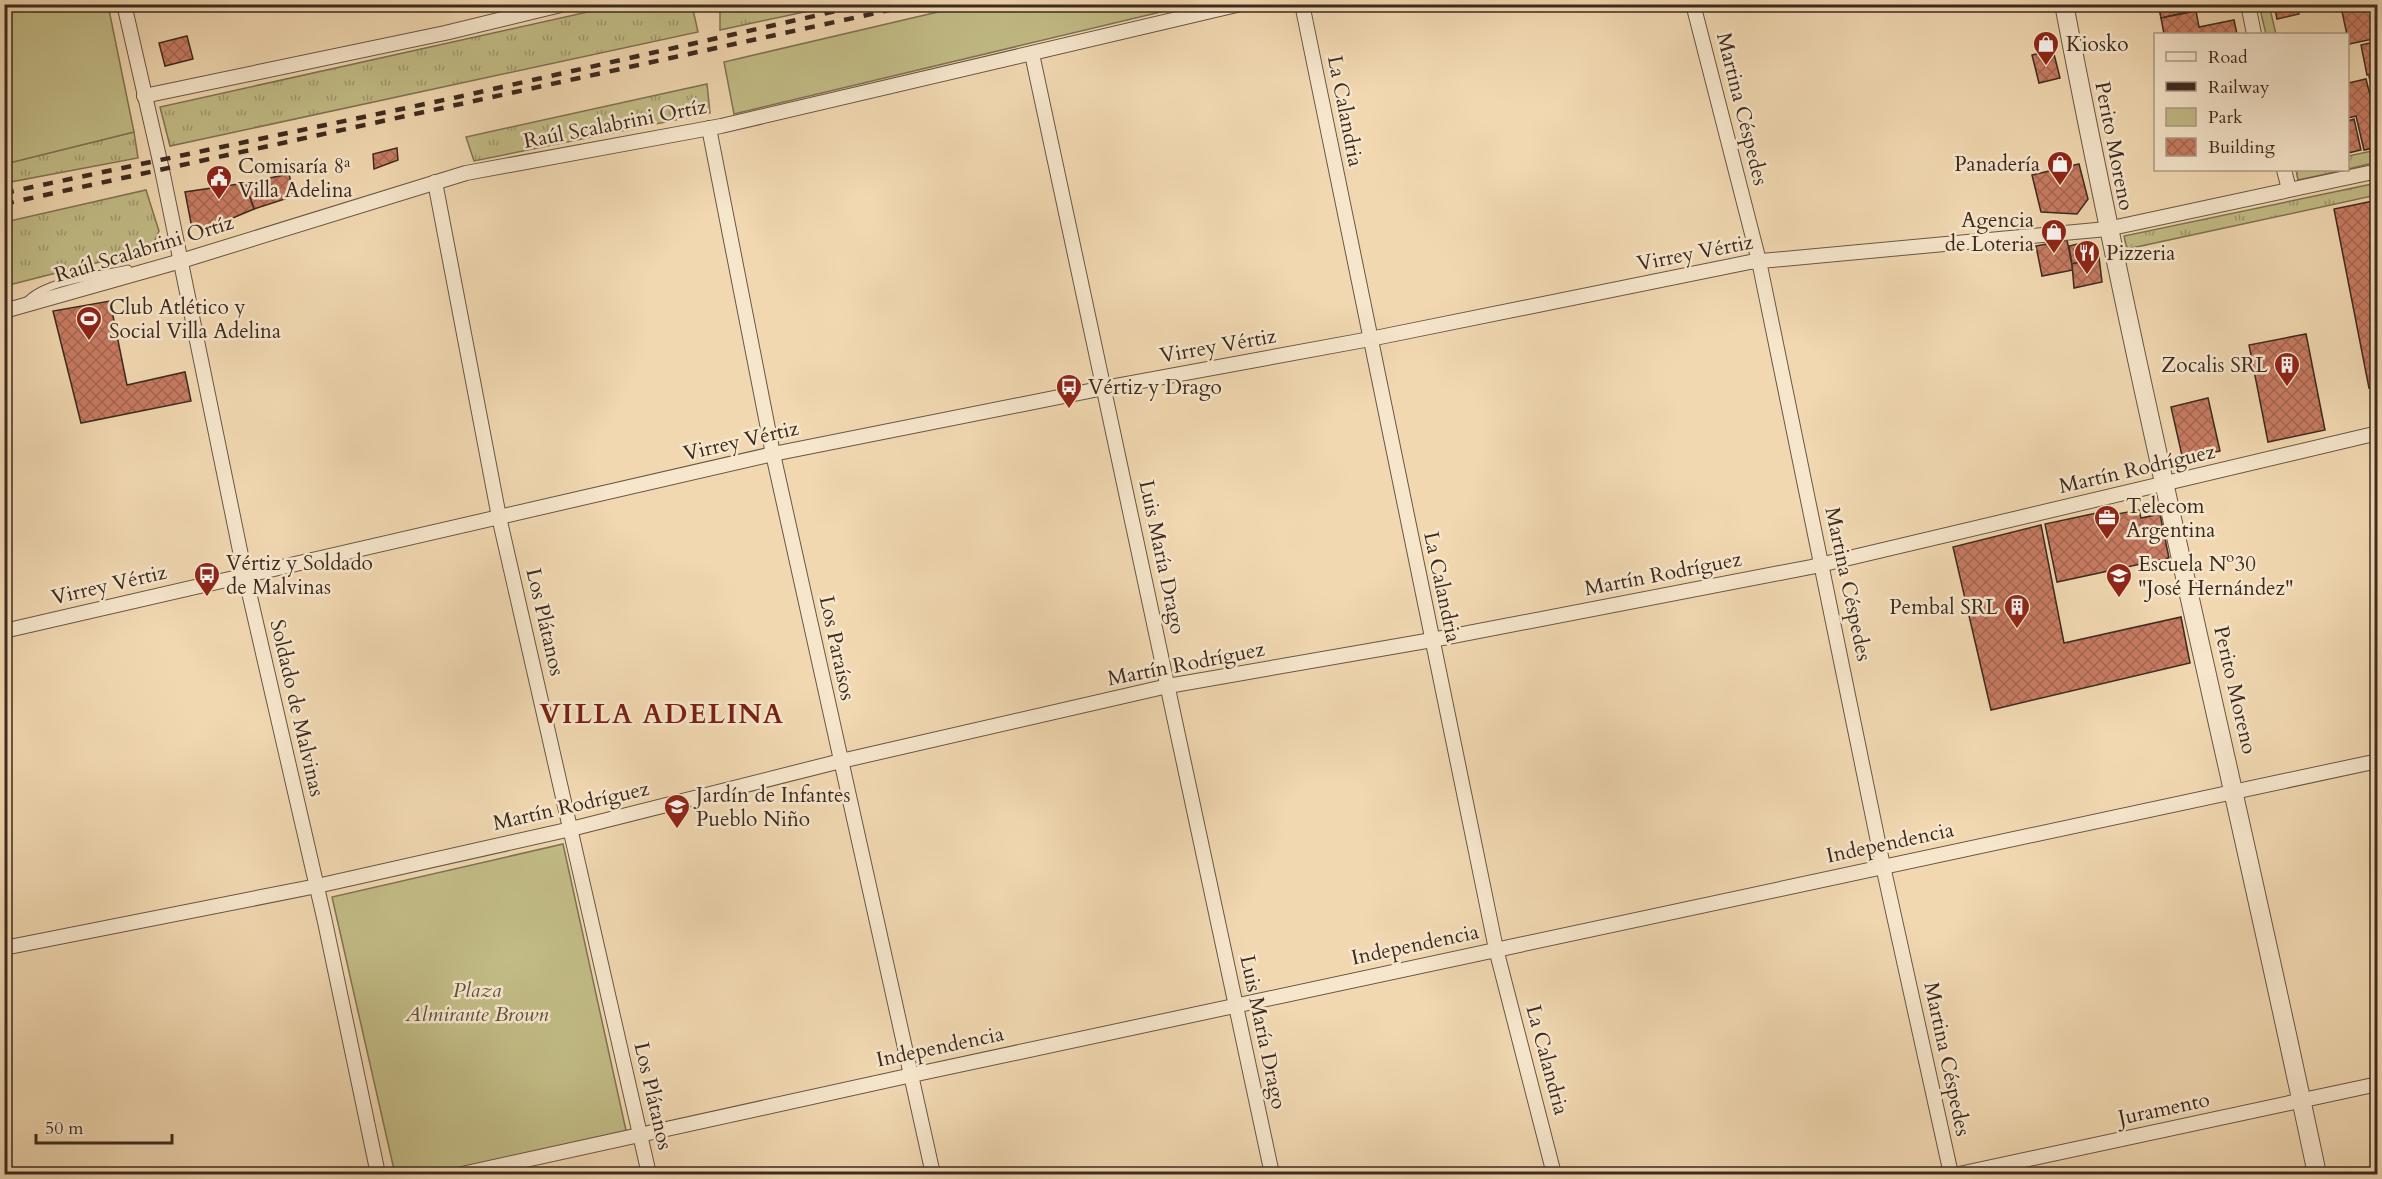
<svg xmlns="http://www.w3.org/2000/svg" width="2382" height="1179" viewBox="0 0 2382 1179" font-family="Cardo,serif">
  <defs>
    <pattern id="grass-tufts" width="24" height="20" patternUnits="userSpaceOnUse" patternTransform="scale(1.5)"><rect width="24" height="20" fill="#c2bc86"/><path d="M3 7l-1-3M5 7V3M7 7l1-3M15 17l-1-3M17 17v-4M19 17l1-3" fill="none" stroke="#9f996d"/></pattern>
    <pattern id="building-cross-hatch" width="8" height="8" patternUnits="userSpaceOnUse" patternTransform="scale(1.5)"><rect width="8" height="8" fill="#c97c63"/><path d="M0 0l8 8M0 8l8-8" fill="none" stroke="#a46651"/></pattern>
  </defs>
  <rect width="100%" height="100%" fill="#f1d8b1"/>
  <filter id="stains"><feTurbulence type="fractalNoise" baseFrequency=".00333" numOctaves="4"/><feColorMatrix values="0 0 0 0 .2 0 0 0 0 .09 0 0 0 0 .02 0 0 0 .5 -.17"/></filter>
  <radialGradient id="worn" r=".72"><stop offset=".6" stop-color="#630" stop-opacity="0"/><stop offset="1" stop-color="#630" stop-opacity=".3"/></radialGradient>
  <g fill="url(#grass-tufts)" stroke="#807353" stroke-width="1.5">
    <polygon points="619,5 692,5 698,32 170,146 160,107"/>
    <polygon points="742,5 742,4 837,5 720,30 720,10"/>
    <polygon points="2259,5 2269,5 2276,34 2266,34"/>
    <polygon points="707,84 710,113 474,161 466,137"/>
    <polygon points="134,132 138,158 5,183 4,164"/>
    <polygon points="2377,150 2377,162 2348,169 2348,156"/>
    <polygon points="2296,170 2345,170 2298,180"/>
    <polygon points="2377,183 2377,195 2127,249 2124,236"/>
    <polygon points="146,190 159,231 151,249 5,286 5,222"/>
  </g>
  <g fill="#c2bc86" stroke="#807353" stroke-width="1.5">
    <polygon points="972,4 1190,5 734,114 724,62"/>
    <polygon points="33,5 108,5 134,132 5,164 5,11"/>
    <polygon points="563,844 627,1135 455,1174 395,1174 332,897"/>
  </g>
  <g fill="url(#building-cross-hatch)" stroke="#3d2a20" stroke-width="1.5">
    <polygon points="2158,4 2222,4 2161,18"/>
    <polygon points="2274,4 2297,4 2299,14 2277,19"/>
    <polygon points="2350,4 2378,4 2378,38 2349,44 2341,7"/>
    <polygon points="2196,11 2199,27 2234,20 2237,34 2164,34 2161,18"/>
    <polygon points="187,36 193,59 165,66 159,43"/>
    <polygon points="2378,41 2378,72 2367,75 2361,45"/>
    <polygon points="2053,50 2060,78 2039,83 2032,55"/>
    <polygon points="2378,74 2378,104 2375,105 2369,76"/>
    <polygon points="2366,79 2378,127 2378,147 2364,150 2356,116 2348,118 2348,83"/>
    <polygon points="2354,119 2361,150 2348,153 2348,121"/>
    <polygon points="397,148 398,160 374,169 373,154"/>
    <polygon points="2079,164 2088,199 2077,214 2041,212 2032,175"/>
    <polygon points="289,174 294,196 254,209 245,183"/>
    <polygon points="245,183 254,209 202,231 191,223 185,192"/>
    <polygon points="2378,200 2378,386 2369,388 2334,209"/>
    <polygon points="2067,240 2073,270 2042,276 2036,246"/>
    <polygon points="2086,242 2097,250 2099,257 2072,264 2069,246"/>
    <polygon points="2099,257 2102,282 2074,288 2072,264"/>
    <polygon points="110,301 127,385 185,372 191,401 81,423 53,311"/>
    <polygon points="2306,334 2325,430 2268,442 2249,345"/>
    <polygon points="2208,398 2220,451 2183,460 2171,407"/>
    <polygon points="2111,510 2112,515 2139,510 2141,518 2160,514 2169,558 2057,582 2045,524"/>
    <polygon points="2041,525 2064,643 2181,617 2190,663 1991,710 1953,547"/>
  </g>
  <g fill="none" stroke-linecap="round" stroke-linejoin="round">
    <defs>
      <path id="service" d="M26 302C45 280 99 276 128 269"/>
      <g id="minor">
        <polyline points="124,4 162,170 245,575 325,922 378,1174"/>
        <polyline points="1302,4 1496,949 1554,1174"/>
        <polyline points="1693,4 1759,261 1883,866 1951,1174"/>
        <polyline points="2248,4 2254,34"/>
        <polyline points="1032,54 1272,1174"/>
        <polyline points="144,96 445,33 565,4"/>
        <polyline points="709,128 773,454 933,1174"/>
        <polyline points="2284,170 2289,189"/>
        <polyline points="435,182 499,517 649,1174"/>
        <polyline points="4,311 181,261 466,173 721,126 1241,4"/>
        <polyline points="4,631 773,454 1104,388 1370,339 1750,262 2107,229 2378,171"/>
        <polyline points="4,948 317,886 571,829 841,761 1168,686 1432,640 1811,567 2378,433"/>
        <polyline points="462,1174 912,1075 2378,761"/>
        <polyline points="1959,1174 2378,1084"/>
      </g>
      <path id="tertiary" d="M2064 4C2139 396 2235 784 2317 1174"/>
    </defs>
    <use href="#service" stroke="#6a5644" stroke-width="9"/>
    <use href="#minor" stroke="#6a5644" stroke-width="16"/>
    <use href="#tertiary" stroke="#6a5644" stroke-width="20"/>
    <use href="#service" stroke="#f6e6cc" stroke-width="7"/>
    <use href="#minor" stroke="#f6e6cc" stroke-width="14"/>
    <use href="#tertiary" stroke="#f6e6cc" stroke-width="18"/>
    <g stroke="#3d2a20" stroke-width="4.5" stroke-dasharray="10 10" stroke-linecap="butt">
      <polyline points="4,193 458,97 867,4"/>
      <polyline points="4,204 917,4"/>
    </g>
  </g>
  <defs>
    <symbol id="shop-pin" viewBox="-11 -11 22 30"><path d="M0 17L-7.5 6A9.5 9.5 0 1 1 7.5 6Z" fill="#8f2418" stroke="#f6e6cc"/><path d="M-5-2.5h2.3a2.7 3.5 0 0 1 5.4 0H5L5.5 6h-11ZM-1.5-2.5h3a1.5 2.3 0 0 0-3 0Z" fill="#fff"/></symbol>
    <symbol id="civic-pin" viewBox="-11 -11 22 30"><path d="M0 17L-7.5 6A9.5 9.5 0 1 1 7.5 6Z" fill="#8f2418" stroke="#f6e6cc"/><path d="M-.6-6.5H3V-4.5H.6V-3L4-1V1h2V6H-6V1h2V-1L-.6-3ZM-1.2 2.5V6h2.4V2.5Z" fill="#fff"/></symbol>
    <symbol id="restaurant-pin" viewBox="-11 -11 22 30"><path d="M0 17L-7.5 6A9.5 9.5 0 1 1 7.5 6Z" fill="#8f2418" stroke="#f6e6cc"/><path d="M-5-6h1v4h1v-4h1v4h1v-4h1v5L-1.5 .5V6h-2V.5L-5-1ZM5-6V6H3V1.5H1.5Q1.5-4 5-6Z" fill="#fff"/></symbol>
    <symbol id="stadium-pin" viewBox="-11 -11 22 30"><path d="M0 17L-7.5 6A9.5 9.5 0 1 1 7.5 6Z" fill="#8f2418" stroke="#f6e6cc"/><path d="M0-5a6.5 5 0 1 0 0 10a6.5 5 0 1 0 0-10ZM-3.5-1.8h7v3.6h-7Z" fill="#fff"/></symbol>
    <symbol id="building-pin" viewBox="-11 -11 22 30"><path d="M0 17L-7.5 6A9.5 9.5 0 1 1 7.5 6Z" fill="#8f2418" stroke="#f6e6cc"/><path d="M-4-6H4V6H1V3H-1V6H-4ZM-2.5-4.3h1.7v1.8h-1.7ZM.8-4.3h1.7v1.8H.8ZM-2.5-1h1.7V.8h-1.7ZM.8-1h1.7V.8H.8Z" fill="#fff"/></symbol>
    <symbol id="bus-pin" viewBox="-11 -11 22 30"><path d="M0 17L-7.5 6A9.5 9.5 0 1 1 7.5 6Z" fill="#8f2418" stroke="#f6e6cc"/><path d="M-5-6H5V4H4V6H2V4H-2V6H-4V4H-5ZM-3.5-4V0h7V-4ZM-3.5 1.2v1.5H-2V1.2ZM2 1.2v1.5H3.5V1.2Z" fill="#fff"/></symbol>
    <symbol id="office-pin" viewBox="-11 -11 22 30"><path d="M0 17L-7.5 6A9.5 9.5 0 1 1 7.5 6Z" fill="#8f2418" stroke="#f6e6cc"/><path d="M-6-3h4V-5.5h4V-3h4V5H-6ZM-1-4.5V-3h2v-1.5ZM-6 0V1H6V0Z" fill="#fff"/></symbol>
    <symbol id="school-pin" viewBox="-11 -11 22 30"><path d="M0 17L-7.5 6A9.5 9.5 0 1 1 7.5 6Z" fill="#8f2418" stroke="#f6e6cc"/><path d="M0-5L7-2L0 1L-7-2ZM-4 1L0 2.5L4 1V4Q0 6-4 4Z" fill="#fff"/></symbol>
  </defs>
  <g fill-rule="evenodd">
    <use href="#shop-pin" x="2031" y="29" width="30" height="40"/>
    <use href="#shop-pin" x="2045" y="149" width="30" height="40"/>
    <use href="#civic-pin" x="204" y="163" width="30" height="40"/>
    <use href="#shop-pin" x="2039" y="217" width="30" height="40"/>
    <use href="#restaurant-pin" x="2072" y="238" width="30" height="40"/>
    <use href="#stadium-pin" x="74" y="304" width="30" height="40"/>
    <use href="#building-pin" x="2272" y="350" width="30" height="40"/>
    <use href="#bus-pin" x="1054" y="372" width="30" height="40"/>
    <use href="#office-pin" x="2092" y="503" width="30" height="40"/>
    <use href="#bus-pin" x="192" y="560" width="30" height="40"/>
    <use href="#school-pin" x="2104" y="561" width="30" height="40"/>
    <use href="#building-pin" x="2002" y="592" width="30" height="40"/>
    <use href="#school-pin" x="662" y="792" width="30" height="40"/>
  </g>
  <g text-anchor="middle" dominant-baseline="central" stroke-width="5" stroke-linejoin="round" paint-order="stroke">
    <g font-size="21" fill="#3d2a20" stroke="#f6e6cc" text-anchor="start">
      <text x="2066" y="44">Kiosko</text>
      <text x="2040" y="164" text-anchor="end">Panadería</text>
      <text x="238" y="166">Comisaría 8ª<tspan x="238" dy="24">Villa Adelina</tspan></text>
      <text x="2034" y="220" text-anchor="end">Agencia<tspan x="2034" dy="24">de Loteria</tspan></text>
      <text x="2106" y="253">Pizzeria</text>
      <text x="109" y="307">Club Atlético y<tspan x="109" dy="24">Social Villa Adelina</tspan></text>
      <text x="2268" y="365" text-anchor="end">Zocalis SRL</text>
      <text x="1088" y="387">Vértiz y Drago</text>
      <text x="2126" y="506">Telecom<tspan x="2126" dy="24">Argentina</tspan></text>
      <text x="226" y="563">Vértiz y Soldado<tspan x="226" dy="24">de Malvinas</tspan></text>
      <text x="2138" y="564">Escuela Nº30<tspan x="2138" dy="24">"José Hernández"</tspan></text>
      <text x="1998" y="607" text-anchor="end">Pembal SRL</text>
      <text x="696" y="795">Jardín de Infantes<tspan x="696" dy="24">Pueblo Niño</tspan></text>
    </g>
    <g font-size="21" fill="#3d2a20" stroke="#f6e6cc">
      <text transform="translate(1742 109) rotate(76)">Martina Céspedes</text>
      <text transform="translate(1345 111) rotate(79)">La Calandria</text>
      <text transform="translate(615 124) rotate(-11)">Raúl Scalabrini Ortíz</text>
      <text transform="translate(2114 146) rotate(79)">Perito Moreno</text>
      <text transform="translate(144 249) rotate(-17)">Raúl Scalabrini Ortíz</text>
      <text transform="translate(1695 253) rotate(-11)">Virrey Vértiz</text>
      <text transform="translate(1218 346) rotate(-10)">Virrey Vértiz</text>
      <text transform="translate(741 441) rotate(-13)">Virrey Vértiz</text>
      <text transform="translate(2137 469) rotate(-13)">Martín Rodríguez</text>
      <text transform="translate(1162 557) rotate(78)">Luis María Drago</text>
      <text transform="translate(1663 574) rotate(-11)">Martín Rodríguez</text>
      <text transform="translate(1848 584) rotate(78)">Martina Céspedes</text>
      <text transform="translate(109 585) rotate(-13)">Virrey Vértiz</text>
      <text transform="translate(1442 587) rotate(78)">La Calandria</text>
      <text transform="translate(545 622) rotate(77)">Los Plátanos</text>
      <text transform="translate(837 648) rotate(78)">Los Paraísos</text>
      <text transform="translate(1186 664) rotate(-11)">Martín Rodríguez</text>
      <text transform="translate(2235 690) rotate(77)">Perito Moreno</text>
      <text transform="translate(297 708) rotate(77)">Soldado de Malvinas</text>
      <text transform="translate(571 806) rotate(-13)">Martín Rodríguez</text>
      <text transform="translate(1890 843) rotate(-12)">Independencia</text>
      <text transform="translate(1415 945) rotate(-12)">Independencia</text>
      <text transform="translate(1263 1032) rotate(78)">Luis María Drago</text>
      <text transform="translate(940 1047) rotate(-12)">Independencia</text>
      <text transform="translate(1947 1059) rotate(78)">Martina Céspedes</text>
      <text transform="translate(1547 1060) rotate(75)">La Calandria</text>
      <text transform="translate(653 1096) rotate(77)">Los Plátanos</text>
      <text transform="translate(2164 1109) rotate(-12)">Juramento</text>
    </g>
    <g font-size="21" font-style="italic" fill="#5e4e3a" stroke="#f6e6cc">
      <text x="477" y="990">Plaza<tspan x="477" dy="24">Almirante Brown</tspan></text>
    </g>
    <g font-size="27" font-weight="bold" letter-spacing="1.5" fill="#7a1f14" stroke="#f6e6cc">
      <text x="662" y="714">VILLA ADELINA</text>
    </g>
  </g>
  <rect width="2382" height="1179" fill="none" stroke="#f1d8b1" stroke-width="24"/>
  <rect x="6" y="6" width="2370" height="1167" fill="none" stroke="#3d2a20" stroke-width="3"/>
  <rect x="12" y="12" width="2358" height="1155" fill="none" stroke="#3d2a20" stroke-width="1.5"/>
  <rect x="2154" y="33" width="195" height="138" fill="#f6e6cc" stroke="#ac9b87" stroke-width="1.5"/>
  <rect x="2166" y="52" width="30" height="9" fill="#f6e6cc" stroke="#ac9b87" stroke-width="1.5"/>
  <text x="2208" y="63" font-size="18" fill="#3d2a20">Road</text>
  <rect x="2166" y="82" width="30" height="9" fill="#3d2a20" stroke="#ac9b87" stroke-width="1.5"/>
  <text x="2208" y="93" font-size="18" fill="#3d2a20">Railway</text>
  <rect x="2166" y="108" width="30" height="18" fill="#c2bc86" stroke="#ac9b87" stroke-width="1.5"/>
  <text x="2208" y="123" font-size="18" fill="#3d2a20">Park</text>
  <rect x="2166" y="138" width="30" height="18" fill="url(#building-cross-hatch)" stroke="#ac9b87" stroke-width="1.5"/>
  <text x="2208" y="153" font-size="18" fill="#3d2a20">Building</text>
  <path d="M36 1134v9h136v-9" fill="none" stroke="#3d2a20" stroke-width="3"/>
  <text x="45" y="1134" font-size="18" fill="#3d2a20" stroke="#f6e6cc" stroke-width="4.5" paint-order="stroke">50 m</text>
  <rect width="100%" height="100%" filter="url(#stains)"/>
  <rect width="100%" height="100%" fill="url(#worn)"/>
</svg>
